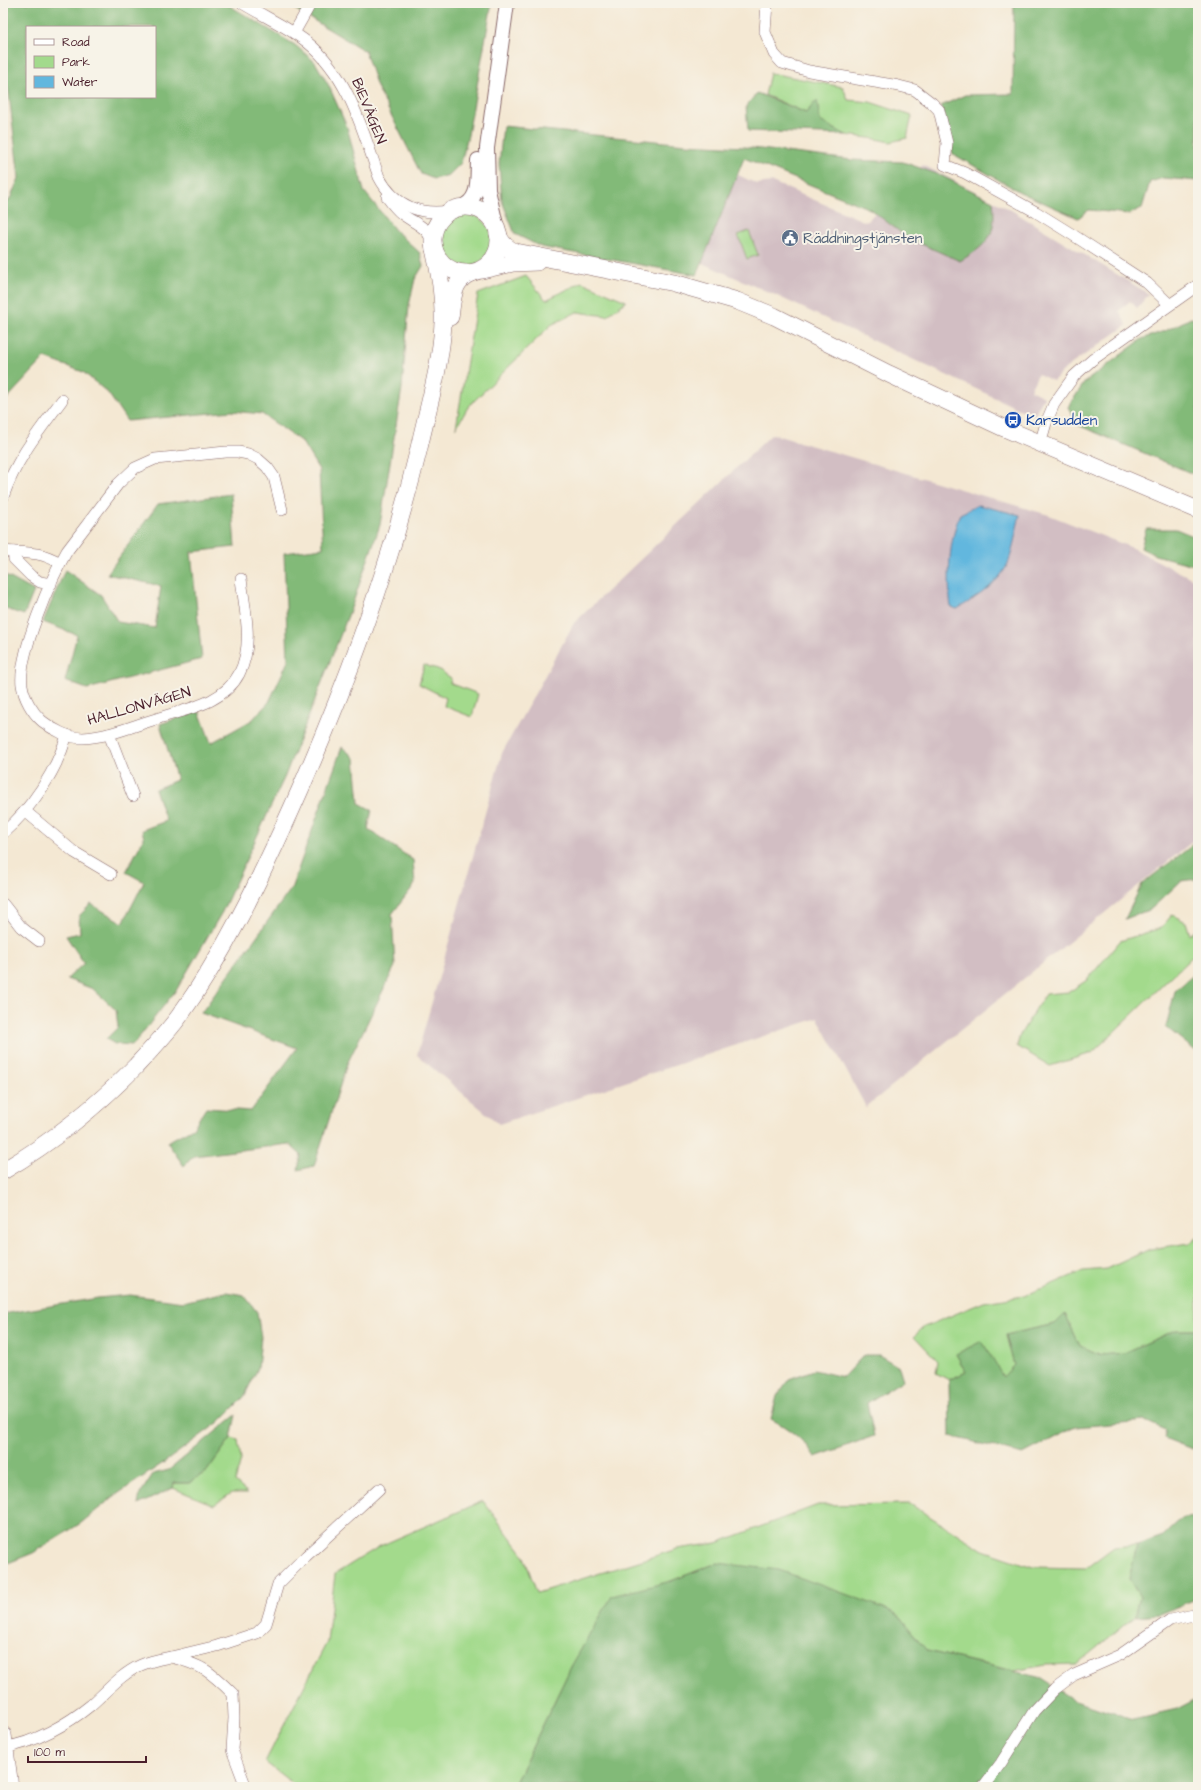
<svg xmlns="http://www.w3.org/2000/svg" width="1201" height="1790" viewBox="0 0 1201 1790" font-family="'Architects Daughter',sans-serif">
  <rect width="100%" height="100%" fill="#f7f3e8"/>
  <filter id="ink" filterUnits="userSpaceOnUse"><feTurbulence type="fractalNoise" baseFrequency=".025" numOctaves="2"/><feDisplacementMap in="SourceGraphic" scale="8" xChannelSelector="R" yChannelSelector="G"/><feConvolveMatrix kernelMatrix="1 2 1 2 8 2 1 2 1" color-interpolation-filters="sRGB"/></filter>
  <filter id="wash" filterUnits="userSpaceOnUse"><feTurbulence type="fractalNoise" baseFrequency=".012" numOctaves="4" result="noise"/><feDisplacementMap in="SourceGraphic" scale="16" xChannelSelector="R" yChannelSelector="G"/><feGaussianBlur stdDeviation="0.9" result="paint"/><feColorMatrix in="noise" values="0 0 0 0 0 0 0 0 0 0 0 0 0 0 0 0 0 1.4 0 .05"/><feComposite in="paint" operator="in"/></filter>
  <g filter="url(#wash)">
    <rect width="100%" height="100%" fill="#f4e8d3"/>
    <g fill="#d2bec3">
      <polygon points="923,165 1011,210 1149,294 1137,308 1130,301 1119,311 1127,325 1066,368 1053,381 1038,374 1030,390 1044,397 1034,416 773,294 702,263 736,174 757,184 772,182 866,222"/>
      <polygon points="772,434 1049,515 1130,547 1193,579 1198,585 1198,837 866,1107 818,1018 499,1124 417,1055 502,753 574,623"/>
    </g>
    <g fill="#a3da8c" stroke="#767c5c">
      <polygon points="770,73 843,87 848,100 870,102 912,116 907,138 890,142 876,139 846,135 819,121 817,101 806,113 765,95"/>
      <circle cx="466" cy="240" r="26"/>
      <polygon points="749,231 758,255 747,259 738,235"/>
      <polygon points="526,276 546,300 582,282 626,301 607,316 577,312 551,325 468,407 456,428 478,294"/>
      <polygon points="424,665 438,669 451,678 450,683 478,694 472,717 444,706 446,698 419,684"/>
      <polygon points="1172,915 1186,922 1190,935 1198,928 1198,951 1092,1053 1050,1066 1017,1046 1020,1035 1045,994 1069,992 1087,980 1120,941 1161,928"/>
      <polygon points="1198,1236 1198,1330 1176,1330 1124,1353 1101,1355 1080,1346 1065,1314 1055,1324 1006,1335 1014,1365 1003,1378 956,1354 966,1372 949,1380 936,1373 938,1361 914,1336 924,1327 984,1302 1024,1296 1083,1271 1107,1269 1150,1249 1190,1243"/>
      <polygon points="231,1438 238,1440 241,1460 235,1482 248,1493 232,1493 214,1505 173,1488 174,1483 189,1483 207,1471"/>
      <polygon points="483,1501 523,1554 537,1593 677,1549 717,1543 818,1505 910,1504 983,1550 1033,1567 1086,1568 1114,1547 1137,1545 1129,1579 1140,1597 1135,1616 1077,1664 1046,1665 1014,1671 927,1651 900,1617 717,1563 671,1581 572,1665 513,1787 297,1787 265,1762 327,1642 335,1574 380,1546"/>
    </g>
    <g fill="#82ba78" stroke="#666c52" fill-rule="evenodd">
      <path d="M3 3H225L295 45 315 62 329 86 347 127 364 191 395 230 420 253 423 266 415 279 409 305 402 388 380 525 351 608 285 776 222 912 177 989 133 1045 115 1044 106 1039 118 1027 116 1010 93 989 67 979 84 963 66 936 80 933 79 916 91 904 123 923 144 882 126 872 144 838 142 830 166 821 155 789 177 780 160 724 199 711 211 743 252 720 269 702 288 661 284 553 323 548 319 470 302 442 262 414 232 411 127 421 108 393 83 372 45 358 3 403V202L9 201 19 178 8 86H3ZM27 27H155V97H27Z"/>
      <polygon points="285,3 492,3 468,135 461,163 449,175 434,179 421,174 377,87 365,51"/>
      <polygon points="1014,3 1198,3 1198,181 1163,178 1150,182 1142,208 1129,214 1089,210 1078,218 1020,192 953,154 941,106 965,95 1013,94"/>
      <polygon points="757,93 806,113 817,100 820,121 846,135 748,131 746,106"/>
      <path d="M503 126 686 144 744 147 852 160 903 162 940 175 993 201C997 235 989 244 960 261L919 243 904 235 870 209 744 158 697 275 541 247 515 234 502 201 499 164Z"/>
      <polygon points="1191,318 1198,320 1198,476 1078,425 1068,407 1085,382 1142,339 1167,330"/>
      <polygon points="231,494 235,547 191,552 202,659 87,689 65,681 77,635 43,622 65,570 101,595 118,622 155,628 161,586 107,574 158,504"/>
      <polygon points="1146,529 1176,529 1198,538 1198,566 1155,555 1141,548"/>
      <polygon points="3,574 34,591 24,615 3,608"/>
      <polygon points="342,747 355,758 359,803 372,810 368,829 413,860 415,884 392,914 395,966 347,1064 314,1166 298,1170 301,1155 289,1144 194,1156 184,1166 167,1142 193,1128 206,1108 251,1111 297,1048 201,1013 291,889"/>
      <polygon points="1198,841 1198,879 1181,881 1151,909 1125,919 1142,884"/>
      <polygon points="1198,971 1198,1053 1166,1027 1175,991"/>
      <polygon points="226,1292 244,1295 257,1312 261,1337 258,1368 244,1397 219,1422 169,1459 113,1497 81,1523 33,1553 3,1565 3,1314 98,1298 130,1295 183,1302"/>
      <polygon points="1065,1314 1080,1346 1101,1355 1124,1353 1176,1330 1198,1330 1198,1445 1192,1449 1164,1438 1166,1430 1145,1421 1075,1427 1023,1454 950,1436 949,1380 966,1372 956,1354 982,1341 1003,1377 1014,1365 1006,1335 1055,1324"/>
      <path d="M864 1355H879L899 1367 903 1380 867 1403 874 1436 815 1457C805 1440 788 1428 771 1419L777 1396 789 1379 814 1370 843 1377Z"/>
      <polygon points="236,1415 231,1438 207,1471 189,1483 174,1483 173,1488 138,1505 140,1494 153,1474 169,1470"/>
      <polygon points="1198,1516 1198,1598 1159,1614 1135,1616 1140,1597 1129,1579 1137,1545 1163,1536 1183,1517"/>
      <polygon points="717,1563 779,1570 884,1608 900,1617 927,1651 1038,1677 1075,1701 1133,1719 1177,1709 1198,1698 1198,1787 513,1787 572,1665 612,1596 671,1581"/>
    </g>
    <path fill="#62b7de" stroke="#566b84" d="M978 505 1020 515C1016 530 1014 546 1009 561 1001 582 976 598 957 609L951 607C947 578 949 541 960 514Z"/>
  </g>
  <g filter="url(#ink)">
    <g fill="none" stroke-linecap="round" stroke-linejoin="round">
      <defs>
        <g id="minor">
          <path d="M242 3C263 16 288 27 307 42 349 76 362 129 379 177 394 206 422 217 453 210"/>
          <polyline points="767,3 765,32 774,54 782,63 809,71 899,86 915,90 932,103 939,110 947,143 945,165 965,173 1036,212 1073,235 1147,283 1169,304"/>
          <polyline points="294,33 311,3"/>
          <path d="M387 197C392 204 396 209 402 214 415 224 428 226 433 244"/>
          <polyline points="1040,444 1046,423 1054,404 1074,376 1092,360 1198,285"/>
          <path d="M3 497C16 459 39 431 62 400"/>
          <path d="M3 551C25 553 40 551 60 563"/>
          <polyline points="13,552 14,559 31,576 40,582 51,584"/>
          <path d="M241 579C245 611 254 645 239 674 224 703 187 709 159 718 135 725 109 737 83 738 69 738 53 730 42 721 32 712 24 698 22 685 18 655 51 578 67 551L118 484 135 468 155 459 226 452H238L248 454 258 459 267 467 274 477 282 510"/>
          <polyline points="109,734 133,796"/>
          <polyline points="25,811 74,852 111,874"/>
          <path d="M3 833C32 808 56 772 67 735"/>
          <polyline points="3,904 21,927 39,941"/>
          <path d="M5 1747C33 1744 69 1723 91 1705 107 1691 121 1674 141 1665 150 1661 161 1659 171 1657"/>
          <path d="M246 1787 232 1750 234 1718 233 1694C210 1671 202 1665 171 1657L217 1646 257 1633 266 1624 278 1584 306 1556 379 1489"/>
          <polyline points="983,1787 1001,1763 1034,1711 1055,1689 1074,1675 1120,1655 1170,1620 1198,1614"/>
        </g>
        <g id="major">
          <path d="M459 208C481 201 477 179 478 160"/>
          <polyline points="497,229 488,190 487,148 507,3"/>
        </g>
        <g id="highway">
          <circle cx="466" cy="240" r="33"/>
          <path d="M498 234C501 243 507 249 516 252L674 283 737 301 774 316 889 374 1004 428 1198 510"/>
          <polyline points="482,270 513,263 537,262"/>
          <path d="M450 317C453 298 452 281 471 273"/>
          <path d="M3 1171C52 1142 96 1107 136 1066 150 1051 165 1035 178 1018 225 953 259 881 292 808 344 692 389 572 419 448 428 407 441 365 443 323 444 298 440 274 434 249"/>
          <polyline points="3,1735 10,1787"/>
        </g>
      </defs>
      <use href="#minor" stroke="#866566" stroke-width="12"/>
      <use href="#major" stroke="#866566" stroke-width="16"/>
      <use href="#highway" stroke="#866566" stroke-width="18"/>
      <use href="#minor" stroke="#fff" stroke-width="11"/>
      <use href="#major" stroke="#fff" stroke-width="14"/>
      <use href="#highway" stroke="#fff" stroke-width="17"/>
    </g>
  </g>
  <defs>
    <symbol id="civic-disc" viewBox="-11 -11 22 22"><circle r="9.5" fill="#5c6f8a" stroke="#f7f3e8"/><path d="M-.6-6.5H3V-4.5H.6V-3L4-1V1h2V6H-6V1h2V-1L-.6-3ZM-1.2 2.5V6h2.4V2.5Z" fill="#fff"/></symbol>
    <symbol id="bus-disc" viewBox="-11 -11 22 22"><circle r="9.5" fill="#1a4fb4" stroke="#f7f3e8"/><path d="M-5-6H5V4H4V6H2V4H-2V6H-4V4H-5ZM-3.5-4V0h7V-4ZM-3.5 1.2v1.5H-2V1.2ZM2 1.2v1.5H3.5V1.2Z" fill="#fff"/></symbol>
  </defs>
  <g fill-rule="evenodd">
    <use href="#civic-disc" x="780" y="228" width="20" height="20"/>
    <use href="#bus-disc" x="1003" y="410" width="20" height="20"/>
  </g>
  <g text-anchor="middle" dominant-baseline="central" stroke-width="4" stroke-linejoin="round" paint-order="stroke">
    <g font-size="15" fill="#4a1f2b" stroke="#f7f3e8">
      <text transform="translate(369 111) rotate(68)">BIEVÄGEN</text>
      <text transform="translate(139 706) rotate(-16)">HALLONVÄGEN</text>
    </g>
    <g font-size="15" fill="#4e5e75" stroke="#f7f3e8" text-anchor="start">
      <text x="803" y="238">Räddningstjänsten</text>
    </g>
    <g font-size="15" fill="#164399" stroke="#f7f3e8" text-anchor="start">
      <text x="1026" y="420">Karsudden</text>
    </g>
  </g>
  <rect width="1201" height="1790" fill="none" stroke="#f7f3e8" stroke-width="16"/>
  <rect x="26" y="26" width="130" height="72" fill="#f7f3e8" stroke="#b29e9c"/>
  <rect x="34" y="39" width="20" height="6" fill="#ffffff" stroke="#b29e9c"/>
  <text x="62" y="46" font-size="12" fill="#4a1f2b">Road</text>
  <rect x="34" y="56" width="20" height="12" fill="#a3da8c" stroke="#b29e9c"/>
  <text x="62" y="66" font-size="12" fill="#4a1f2b">Park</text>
  <rect x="34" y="76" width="20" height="12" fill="#62b7de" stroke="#b29e9c"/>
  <text x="62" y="86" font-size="12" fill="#4a1f2b">Water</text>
  <path d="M28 1756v6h118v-6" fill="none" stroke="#4a1f2b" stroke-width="2"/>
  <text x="34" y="1756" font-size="12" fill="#4a1f2b" stroke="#f7f3e8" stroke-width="3" paint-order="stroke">100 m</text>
</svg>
